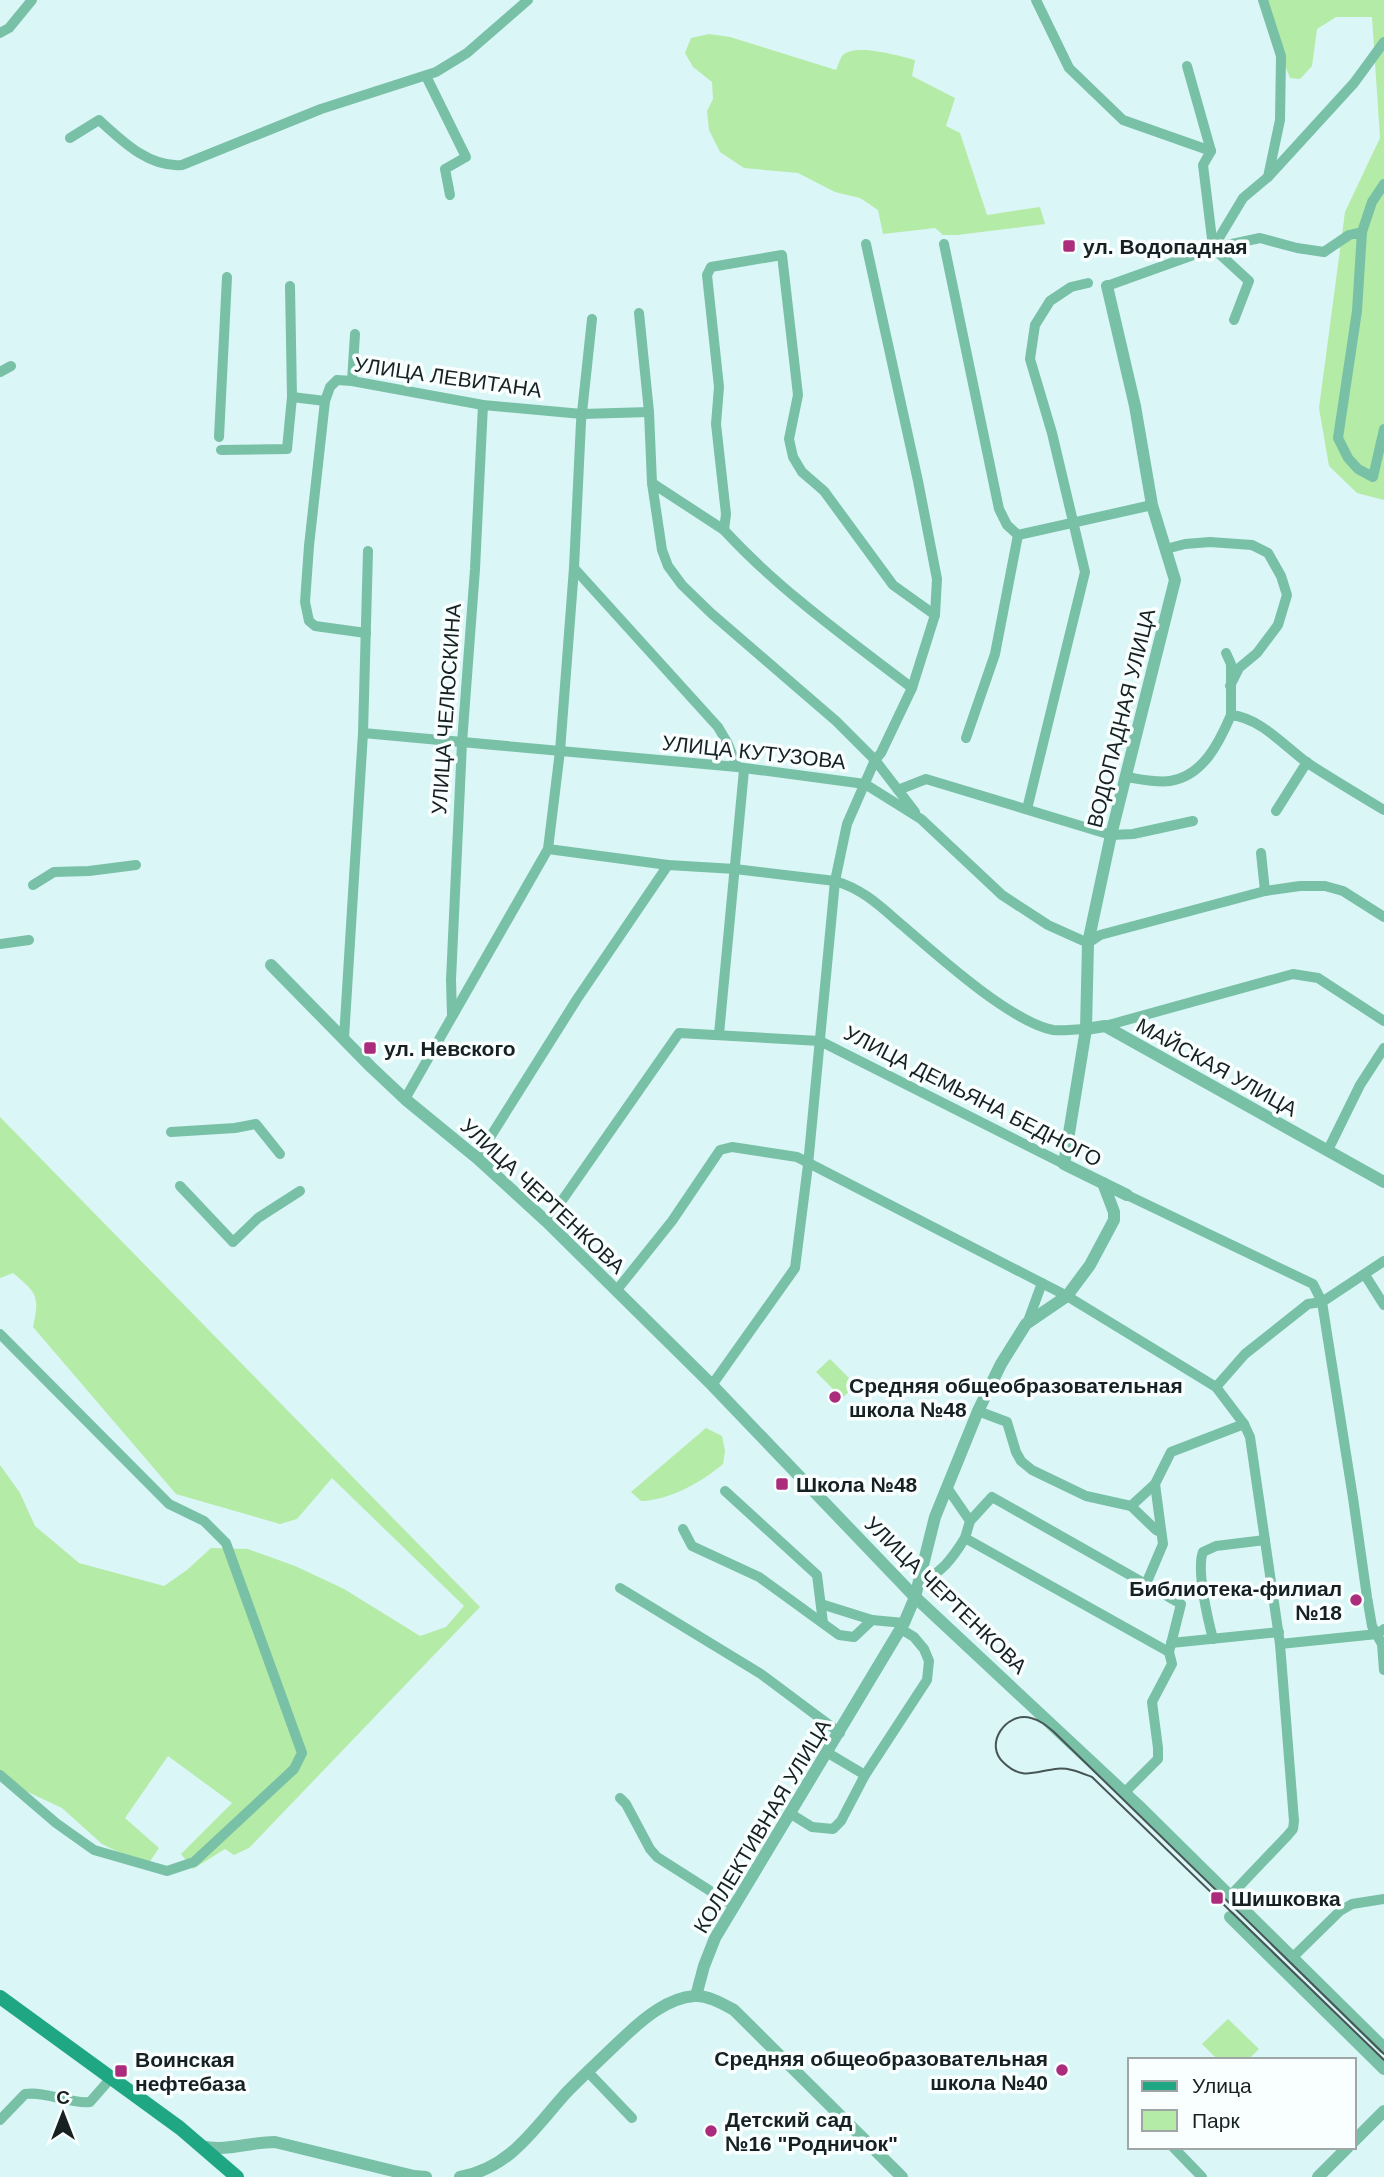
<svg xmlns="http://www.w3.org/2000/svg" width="1384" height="2177" viewBox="0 0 1384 2177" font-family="Helvetica,sans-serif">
  <rect width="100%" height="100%" fill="#dbf6f7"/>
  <g fill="#b4eba6">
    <polygon points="1259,0 1384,0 1384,500 1357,493 1329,466 1319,408 1345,212 1380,138 1372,17 1336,17 1317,29 1312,66 1300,79 1290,78"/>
    <path d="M709 34 730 37 836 70C838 66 840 58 843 55 856 43 900 56 915 60L912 76 955 98 946 126 960 133 987 215 1040 207 1045 224 957 235H943L935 228 883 234 878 210 860 198 835 192 798 173 744 168 720 152 709 130 707 111 713 99 712 82 693 67 685 53 691 38Z"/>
    <path d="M0 1117 480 1607 249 1848 234 1855 225 1849 193 1869 181 1854 232 1803 168 1756 125 1818 159 1848 147 1866 102 1844 62 1808 0 1779V1465L20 1493 35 1526 79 1563 164 1586 187 1570 211 1548 248 1549 295 1566 344 1589 420 1636 446 1627 464 1606 332 1478 297 1519 280 1524 176 1494 33 1327C40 1296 37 1293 13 1273L0 1278Z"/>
    <polygon points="830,1359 856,1385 842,1398 816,1372"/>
    <path d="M706 1428 722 1436 725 1451 723 1464C700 1483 670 1500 641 1501L631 1492Z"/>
    <polygon points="1228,2019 1259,2049 1248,2060 1218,2060 1202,2044"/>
  </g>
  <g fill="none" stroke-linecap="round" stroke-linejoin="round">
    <g stroke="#78c0a6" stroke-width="10">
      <polyline points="1036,0 1069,68 1123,120 1211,151"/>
      <polyline points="1263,0 1281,56 1280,120 1268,177"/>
      <polyline points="0,33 9,28 32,0"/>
      <polyline points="1187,66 1211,151 1203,165 1213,247"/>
      <polyline points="426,76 466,157 445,169 450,195"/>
      <path d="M70 138 99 120C122 141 149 168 182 165L321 109 436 72 467 53 528 0"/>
      <polyline points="1362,232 1372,202 1384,184"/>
      <polyline points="944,244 999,509 1007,525 1018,535 1152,505"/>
      <polyline points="1107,286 1213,248 1243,198 1268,177 1354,83 1384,42"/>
      <polyline points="639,313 649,412 652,483 662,550 668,566 682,585 712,614 836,721 875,760 915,812"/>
      <polyline points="1234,320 1249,281 1213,248 1260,238 1297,248 1324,252 1349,235 1362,232 1357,311 1338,438 1348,458 1358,469 1373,477 1384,429"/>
      <polyline points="0,372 11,366"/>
      <polyline points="352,381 355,334"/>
      <polyline points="292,397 325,401"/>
      <polyline points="219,437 227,277"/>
      <polyline points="221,450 287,449 292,397 290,286"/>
      <polyline points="652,483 724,530"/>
      <polyline points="1166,549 1185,544 1210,542 1252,545 1268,553 1281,576 1287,595 1278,625 1257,653 1239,668 1230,686"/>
      <polyline points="574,568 718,727 728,744 737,767"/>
      <polyline points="366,633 315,626 309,621 305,602 309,546 325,401 330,387 337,380 352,381 483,405 582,414 649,412"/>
      <polyline points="1226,653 1231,664 1231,715"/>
      <path d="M912 688C848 639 779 590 724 530L726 514 716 424 719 387 707 275 711 267 782 255 798 395 789 439 793 457 802 472 824 491 893 585 935 615"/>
      <polyline points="363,733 737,767 865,784 921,819 1002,895 1048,925 1088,943 1100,935 1265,891 1300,886 1325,886 1343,891 1384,917"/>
      <polyline points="966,738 995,654 1018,535"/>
      <path d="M1126 777C1140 779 1156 783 1170 781 1203 776 1219 743 1231 715 1261 718 1285 747 1309 764 1334 780 1359 795 1384 810"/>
      <polyline points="898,790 926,779 1111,835 1133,834 1193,821"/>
      <polyline points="1027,809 1085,572 1052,433 1030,359 1035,325 1050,301 1071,287 1088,283"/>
      <polyline points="1276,811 1307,762"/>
      <path d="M548 849 668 865 735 869 835 881C863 889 881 907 902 925 937 955 1009 1021 1053 1030 1063 1031 1075 1029 1086 1029"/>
      <polyline points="1261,853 1265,891"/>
      <polyline points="33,885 54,872 89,871 136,865"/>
      <polyline points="0,944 29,940"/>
      <polyline points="452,1015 451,980 462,743 475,569 483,405"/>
      <polyline points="1105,1026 1293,974 1318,978 1384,1021"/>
      <polyline points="719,1034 744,770"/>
      <polyline points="344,1038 363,733 368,551"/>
      <polyline points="405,1099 548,849 560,751 574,568 581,422 592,319"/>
      <polyline points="171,1132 235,1128 256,1124 280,1154"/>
      <polyline points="1328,1150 1360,1085 1384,1048"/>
      <polyline points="477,1158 577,999 668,865"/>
      <polyline points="180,1186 233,1242 258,1218 300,1191"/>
      <polyline points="1127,1195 1313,1284 1322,1302 1353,1498 1367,1597 1372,1626 1382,1644 1384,1670"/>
      <polyline points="547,1222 679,1033 820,1041 1064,1164"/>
      <polyline points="1365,1275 1384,1305"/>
      <polyline points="616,1291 672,1221 720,1150 732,1147 797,1157 1067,1296 1216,1387 1244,1424 1250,1437 1280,1644 1294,1821 1293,1829 1288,1835 1229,1897"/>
      <polyline points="1027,1324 1042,1283"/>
      <polyline points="0,1334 169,1504 204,1521 226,1543 302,1753 294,1769 194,1862 167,1871 94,1850 56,1823 0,1775"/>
      <polyline points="712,1385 795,1268 808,1165 835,881 847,824 875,760 881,753 912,688 935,615 937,579 918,481 866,244"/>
      <polyline points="1216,1387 1245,1354 1308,1304 1322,1302 1384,1261"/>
      <polyline points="978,1411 1007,1422 1016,1452 1021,1461 1032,1470 1086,1496 1131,1506 1155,1484"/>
      <polyline points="948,1489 970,1521 965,1538 1169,1652 1181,1604 992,1497 970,1521"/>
      <polyline points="725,1491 817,1575 823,1623"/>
      <polyline points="1131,1506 1156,1530 1161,1532"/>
      <polyline points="683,1529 692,1546 759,1577 839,1635 854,1637 872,1620 904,1623"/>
      <path d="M918 1583C941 1574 952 1559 965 1538"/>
      <polyline points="1146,1584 1163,1544 1155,1484 1171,1452 1244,1424"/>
      <polyline points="620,1588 761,1674 840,1733"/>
      <polyline points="821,1604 872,1620"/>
      <path d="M1213 1639C1208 1620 1196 1569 1203 1552L1216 1546 1265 1540"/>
      <polyline points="1171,1643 1279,1632"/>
      <polyline points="1280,1644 1377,1634 1384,1629"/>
      <polyline points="828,1753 865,1775"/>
      <polyline points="1124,1793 1158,1759 1158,1748 1152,1702 1172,1664 1169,1652"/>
      <polyline points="620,1798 626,1804 650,1849 657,1857 734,1906"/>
      <polyline points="791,1814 812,1827 833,1829 841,1821 865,1775 927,1680 929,1661 924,1649 914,1637 901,1629"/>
      <polyline points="1292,1958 1340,1911 1352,1904 1384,1899"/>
      <polyline points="588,2072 632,2118"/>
      <path d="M0 2120 25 2094C47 2091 68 2104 90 2102L111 2078"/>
      <polyline points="1173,2147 1202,2177"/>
    </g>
    <g stroke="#78c0a6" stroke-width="12">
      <polyline points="1107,286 1135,406 1152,505 1175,580 1111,835 1088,943 1086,1029 1064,1164 1127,1195"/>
      <polyline points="271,965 371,1067 405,1099 477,1158 547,1222 712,1385 915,1597 1143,1810 1384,2048"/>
      <polyline points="1086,1029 1105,1026 1384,1182"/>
      <polyline points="1230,1917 1384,2069"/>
      <polyline points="696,1996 704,1966 715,1938 904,1623 915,1597 935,1517 978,1411 1001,1364 1026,1324 1067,1296 1090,1265 1114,1220 1114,1212 1103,1183"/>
      <polyline points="1354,2141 1384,2111"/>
      <path d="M201 2146C227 2152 249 2142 275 2142L414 2176 426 2177"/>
      <path d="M460 2177C511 2168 534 2128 567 2092 586 2073 606 2054 625 2036 644 2018 668 1998 694 1996 708 1995 723 2004 734 2010L902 2177"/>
      <polyline points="1318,2177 1348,2147"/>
    </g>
    <polyline stroke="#1ea782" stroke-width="14" points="0,1997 180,2128 237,2177"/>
    <path stroke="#475555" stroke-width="2" d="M1384 2054 1054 1732C1047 1726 1040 1720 1031 1718 1006 1711 983 1745 1004 1763 1022 1780 1033 1772 1055 1769 1068 1767 1079 1772 1092 1777L1384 2060"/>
  </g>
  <g fill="#ab2c7b" stroke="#f9ffff" stroke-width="2.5">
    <rect x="1062" y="239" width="14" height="14" rx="3.5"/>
    <rect x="363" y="1041" width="14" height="14" rx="3.5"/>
    <circle cx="835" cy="1397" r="7"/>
    <rect x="775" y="1477" width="14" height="14" rx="3.5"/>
    <circle cx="1356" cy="1600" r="7"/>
    <rect x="1210" y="1891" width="14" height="14" rx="3.5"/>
    <circle cx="1062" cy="2070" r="7"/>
    <rect x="114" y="2064" width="14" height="14" rx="3.5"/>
    <circle cx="711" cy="2131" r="7"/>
  </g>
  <g text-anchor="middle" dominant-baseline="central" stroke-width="7" stroke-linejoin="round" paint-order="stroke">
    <g font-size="21" font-weight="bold" fill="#172121" stroke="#f9ffff" text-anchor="start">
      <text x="1083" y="246">ул. Водопадная</text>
      <text x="384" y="1048">ул. Невского</text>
      <text x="849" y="1385">Средняя общеобразовательная<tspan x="849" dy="24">школа №48</tspan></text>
      <text x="796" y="1484">Школа №48</text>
      <text x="1342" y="1588" text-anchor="end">Библиотека-филиал<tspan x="1342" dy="24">№18</tspan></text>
      <text x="1231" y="1898">Шишковка</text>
      <text x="1048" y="2058" text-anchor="end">Средняя общеобразовательная<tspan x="1048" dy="24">школа №40</tspan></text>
      <text x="135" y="2059">Воинская<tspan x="135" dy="24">нефтебаза</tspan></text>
      <text x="725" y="2119">Детский сад<tspan x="725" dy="24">№16 "Родничок"</tspan></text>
    </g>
    <g font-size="21" fill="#172121" stroke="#f9ffff">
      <text transform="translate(448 377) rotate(8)">УЛИЦА ЛЕВИТАНА</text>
      <text transform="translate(446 709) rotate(-86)">УЛИЦА ЧЕЛЮСКИНА</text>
      <text transform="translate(1121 718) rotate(-76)">ВОДОПАДНАЯ УЛИЦА</text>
      <text transform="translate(754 752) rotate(6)">УЛИЦА КУТУЗОВА</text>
      <text transform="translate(1217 1067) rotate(29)">МАЙСКАЯ УЛИЦА</text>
      <text transform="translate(973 1096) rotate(27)">УЛИЦА ДЕМЬЯНА БЕДНОГО</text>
      <text transform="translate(543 1196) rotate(43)">УЛИЦА ЧЕРТЕНКОВА</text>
      <text transform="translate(946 1595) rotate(44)">УЛИЦА ЧЕРТЕНКОВА</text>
      <text transform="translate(762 1826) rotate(-59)">КОЛЛЕКТИВНАЯ УЛИЦА</text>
    </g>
  </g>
  <rect x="1128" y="2058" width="228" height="91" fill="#f9ffff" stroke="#9fa6a6" stroke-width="2"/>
  <rect x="1142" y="2081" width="35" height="10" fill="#1ea782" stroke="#9fa6a6" stroke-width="2"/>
  <text x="1192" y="2093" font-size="21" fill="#172121">Улица</text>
  <rect x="1142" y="2110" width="35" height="21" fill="#b4eba6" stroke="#9fa6a6" stroke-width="2"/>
  <text x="1192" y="2128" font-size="21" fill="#172121">Парк</text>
  <g transform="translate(63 2114)" stroke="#f9ffff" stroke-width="5" paint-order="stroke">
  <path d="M0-5L12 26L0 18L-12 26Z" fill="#172121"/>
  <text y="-10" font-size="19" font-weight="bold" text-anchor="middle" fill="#172121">С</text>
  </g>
</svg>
